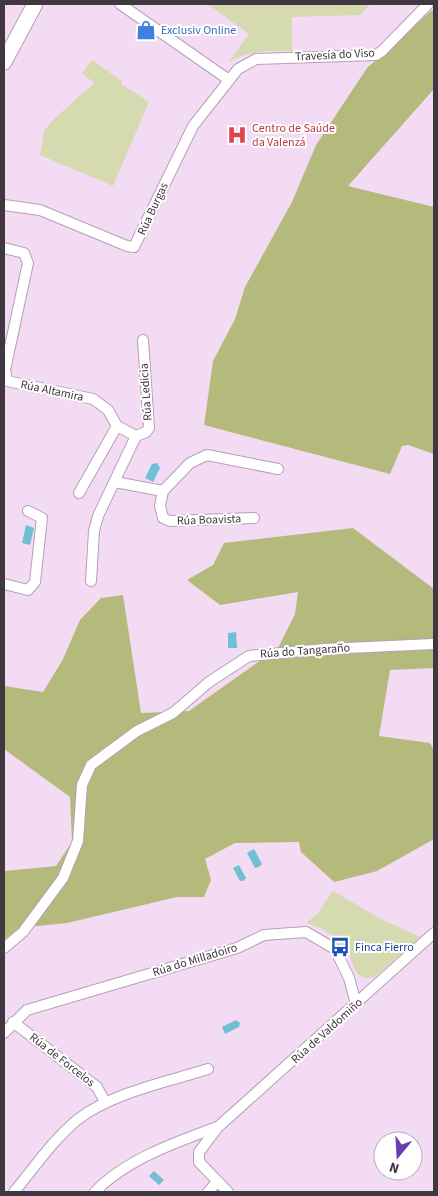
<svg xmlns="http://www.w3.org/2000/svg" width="438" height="1196" viewBox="0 0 438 1196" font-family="'Source Sans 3',sans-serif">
  <rect width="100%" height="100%" fill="#f4dbf4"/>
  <g fill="#d5dab0">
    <path d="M207 4H370L360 15 292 17V51C269 51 249 50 229 62L249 34Z"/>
    <polygon points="92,60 122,81 121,84 149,102 113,186 40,155 44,131 53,120 94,83 82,73"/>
    <path d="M333 891 381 919 420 937 376 976C370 979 363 979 358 974 354 969 353 964 351 959 342 940 325 928 306 923L317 914Z"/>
  </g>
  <g fill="#b4ba7b">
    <polygon points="432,10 434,13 434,89 348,186 434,207 434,454 408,445 402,446 390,474 204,425 213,361 235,319 245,287 292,202 316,145 367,68"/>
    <polygon points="353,528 434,589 434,668 390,670 379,736 430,743 434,750 434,839 377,871 334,882 301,852 299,842 235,843 205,859 211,880 204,897 177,897 67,923 19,928 4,940 4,871 56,866 72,842 70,797 4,749 4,686 43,692 62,661 80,620 101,598 123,595 141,713 189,711 278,648 295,614 298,592 220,605 187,580 213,565 224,543"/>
  </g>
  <g fill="#6fc0d4">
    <polygon points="152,464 157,463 160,468 153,482 145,478"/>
    <polygon points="26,525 34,528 30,545 22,543"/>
    <polygon points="236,632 237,648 228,648 228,633"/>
    <polygon points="254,849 262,864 259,867 255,868 247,853"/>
    <polygon points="239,865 246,878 243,881 240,881 233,868"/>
    <polygon points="236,1020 240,1023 239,1027 225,1034 222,1027"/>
    <polygon points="154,1171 164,1180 159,1185 149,1176"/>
  </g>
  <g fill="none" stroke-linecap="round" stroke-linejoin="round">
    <defs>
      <g id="street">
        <polyline points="120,4 229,80"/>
        <polyline points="4,205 40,210 127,246 134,247 193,126 238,69 256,59 376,55 382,51 428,4"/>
        <polyline points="4,248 24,253 28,263 5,370 7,381 93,399 108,410 117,426 136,436 98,516 94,531 91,581"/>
        <polyline points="136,436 146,432 149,428 143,340"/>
        <polyline points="115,482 163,491 190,463 207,455 278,469"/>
        <polyline points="163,491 160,506 163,518 170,521 254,518"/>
        <polyline points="79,493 117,426"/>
        <polyline points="4,584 28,590 35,582 42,518 28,511"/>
        <polyline points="4,948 23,932 63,878 78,841 82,785 91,765 137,731 173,713 209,682 249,656 325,649 434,644"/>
        <polyline points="13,1022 97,1087 105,1102"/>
        <polyline points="4,1033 27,1010 237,948 264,935 306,932 335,949 349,978 356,1004"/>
        <path d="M14 1192C34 1168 53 1140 77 1120 111 1093 167 1082 208 1069"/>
        <path d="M95 1192C125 1160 176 1142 217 1127"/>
        <polyline points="208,1192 217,1182"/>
        <polyline points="228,1192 199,1162 199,1152 218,1127 434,933"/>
      </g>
      <polyline id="secondary" points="4,62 35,4"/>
    </defs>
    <use href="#street" stroke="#b69fb7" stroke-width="12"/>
    <use href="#secondary" stroke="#b69fb7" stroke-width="17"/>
    <use href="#street" stroke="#fff" stroke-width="10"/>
    <use href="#secondary" stroke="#fff" stroke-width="15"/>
  </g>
  <defs>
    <symbol id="shop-bare" viewBox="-9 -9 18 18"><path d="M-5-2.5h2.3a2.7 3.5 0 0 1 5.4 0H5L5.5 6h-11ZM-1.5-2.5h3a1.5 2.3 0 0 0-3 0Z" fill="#3f7fe0" stroke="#fff" stroke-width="2.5" paint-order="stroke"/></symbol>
    <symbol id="hospital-bare" viewBox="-9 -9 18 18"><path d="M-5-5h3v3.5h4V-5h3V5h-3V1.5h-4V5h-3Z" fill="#e0444e" stroke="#fff" stroke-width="2.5" paint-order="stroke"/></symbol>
    <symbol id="bus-bare" viewBox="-9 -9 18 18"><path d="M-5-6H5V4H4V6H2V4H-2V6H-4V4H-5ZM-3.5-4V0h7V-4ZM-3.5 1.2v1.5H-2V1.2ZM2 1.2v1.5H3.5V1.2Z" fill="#1a4fb4" stroke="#fff" stroke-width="2.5" paint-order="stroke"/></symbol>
  </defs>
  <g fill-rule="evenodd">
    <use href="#shop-bare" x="132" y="16" width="28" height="28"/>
    <use href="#hospital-bare" x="223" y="121" width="28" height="28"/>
    <use href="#bus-bare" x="326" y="933" width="28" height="28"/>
  </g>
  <g text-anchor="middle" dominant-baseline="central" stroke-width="4" stroke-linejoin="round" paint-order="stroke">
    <g font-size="12" fill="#366cbe" stroke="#fff" text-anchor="start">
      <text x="161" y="30">Exclusiv Online</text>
    </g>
    <g font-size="12" fill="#403741" stroke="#fff">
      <text transform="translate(335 55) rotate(-3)">Travesía do Viso</text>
      <text transform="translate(153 209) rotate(-65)">Rúa Burgas</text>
      <text transform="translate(52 391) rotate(12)">Rúa Altamira</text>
      <text transform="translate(146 392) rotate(-94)">Rúa Ledicia</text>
      <text transform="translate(209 520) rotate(-2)">Rúa Boavista</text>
      <text transform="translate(305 651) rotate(-4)">Rúa do Tangaraño</text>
      <text transform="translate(195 960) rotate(-17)">Rúa do Milladoiro</text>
      <text transform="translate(327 1031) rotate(-42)">Rúa de Valdomiño</text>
      <text transform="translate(62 1060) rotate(38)">Rúa de Forcelos</text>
    </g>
    <g font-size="12" fill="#be3a42" stroke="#fff" text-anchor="start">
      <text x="252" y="128">Centro de Saúde<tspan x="252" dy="14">da Valenzá</tspan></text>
    </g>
    <g font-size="12" fill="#164399" stroke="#fff" text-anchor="start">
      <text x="355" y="947">Finca Fierro</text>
    </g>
  </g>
  <rect width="438" height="1196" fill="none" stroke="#403741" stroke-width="10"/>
  <g transform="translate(398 1156) rotate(198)"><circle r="24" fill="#ffffff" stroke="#b3afb3"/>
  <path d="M0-4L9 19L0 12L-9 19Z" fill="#6a3db5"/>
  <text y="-8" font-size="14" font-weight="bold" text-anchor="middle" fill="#403741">N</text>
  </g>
</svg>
